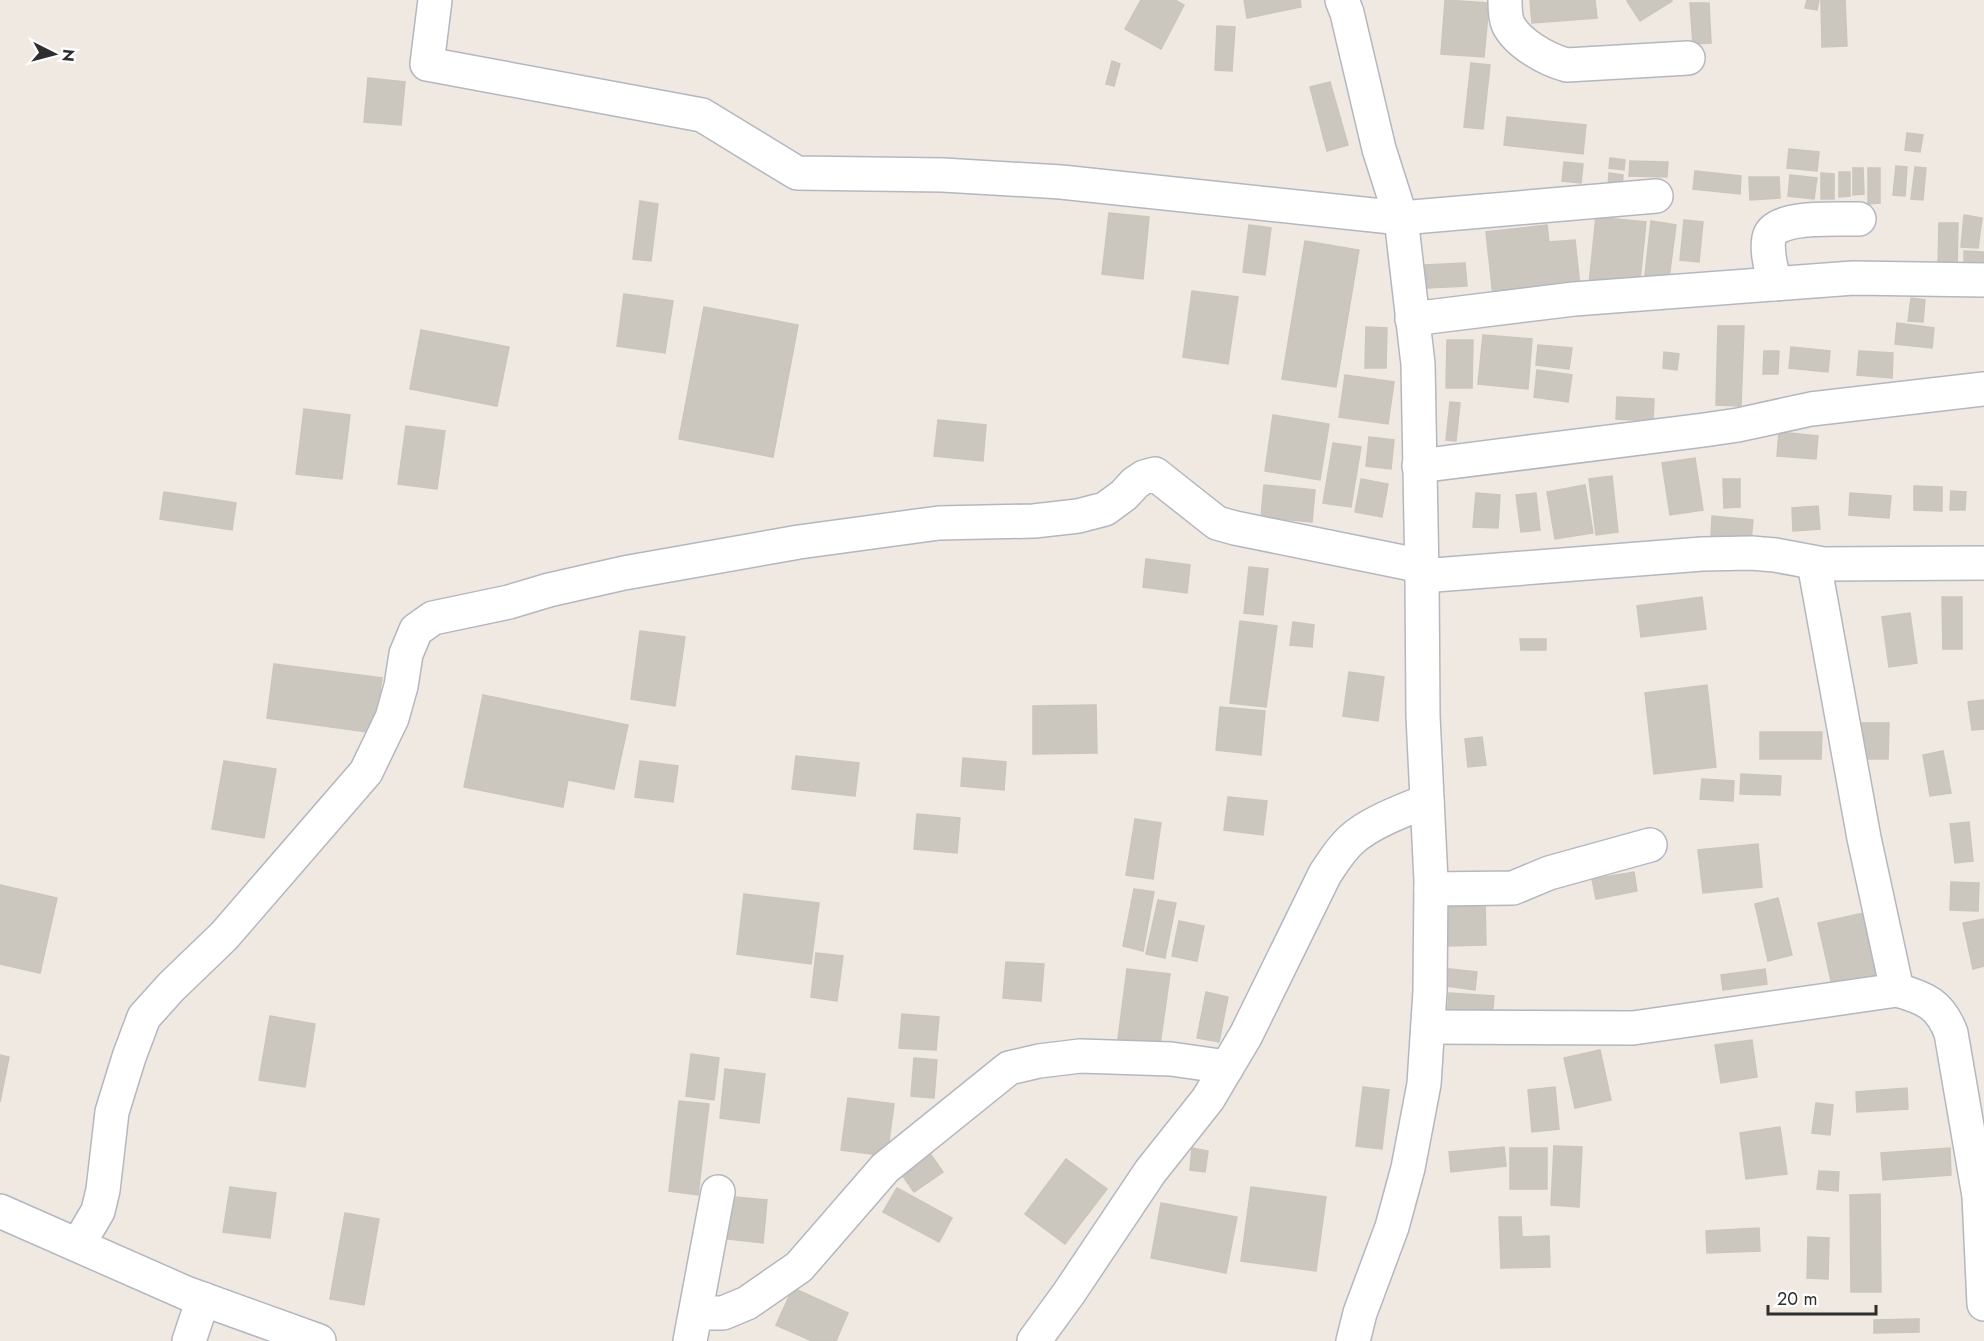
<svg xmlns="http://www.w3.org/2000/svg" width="1984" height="1341" viewBox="0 0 1984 1341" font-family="Jost,sans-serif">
  <rect width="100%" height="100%" fill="#efe9e1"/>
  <g fill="#cbc7bf" stroke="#cbc5ba" stroke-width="1.5">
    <polygon points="1141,0 1175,0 1184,5 1161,49 1125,29"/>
    <polygon points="1244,0 1300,0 1301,7 1247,18"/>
    <polygon points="1445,0 1489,3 1484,57 1441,54"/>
    <polygon points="1530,0 1595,0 1597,18 1532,23"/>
    <polygon points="1629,0 1671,0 1672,1 1640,21 1627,1"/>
    <polygon points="1807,0 1819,0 1817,10 1805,8"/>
    <polygon points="1821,0 1845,0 1847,46 1822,47"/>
    <polygon points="1690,3 1709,3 1711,43 1693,44"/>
    <polygon points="1217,26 1235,27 1232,71 1215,70"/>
    <polygon points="1112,61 1120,64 1114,86 1106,84"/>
    <polygon points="1471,63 1490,65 1483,129 1464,127"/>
    <polygon points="368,78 405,82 401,125 364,122"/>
    <polygon points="1330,82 1348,145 1327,151 1310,87"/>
    <polygon points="1507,117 1586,125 1583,154 1504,145"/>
    <polygon points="1907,133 1923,135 1920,152 1905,150"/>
    <polygon points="1789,149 1819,152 1817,171 1787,168"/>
    <polygon points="1610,158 1625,160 1624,170 1609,168"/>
    <polygon points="1630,161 1668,162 1667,177 1629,176"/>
    <polygon points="1564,162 1583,164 1581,183 1562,181"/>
    <polygon points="1896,166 1907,167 1905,196 1893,195"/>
    <polygon points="1915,167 1926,168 1923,200 1911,199"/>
    <polygon points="1853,168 1863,168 1864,194 1853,195"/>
    <polygon points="1868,168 1880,168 1880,203 1868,204"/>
    <polygon points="1695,171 1741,176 1740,194 1693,189"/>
    <polygon points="1839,172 1850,172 1850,196 1839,197"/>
    <polygon points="1609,173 1623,175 1622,189 1608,187"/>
    <polygon points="1821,173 1834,174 1834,199 1821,199"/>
    <polygon points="1790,175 1817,178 1814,199 1788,196"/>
    <polygon points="1749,177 1779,177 1780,198 1750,200"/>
    <polygon points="640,201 658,204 651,261 633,259"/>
    <polygon points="1109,213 1149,217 1143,279 1102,274"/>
    <polygon points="1964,215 1982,218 1978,248 1961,247"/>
    <polygon points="1596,217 1646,222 1639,289 1589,284"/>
    <polygon points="1684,220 1703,222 1699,262 1680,260"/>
    <polygon points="1651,221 1676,225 1669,278 1645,275"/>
    <polygon points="1939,223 1958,223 1957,267 1938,267"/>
    <polygon points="1249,225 1271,228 1265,275 1243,272"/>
    <polygon points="1547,225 1549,242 1575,240 1580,286 1493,296 1486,232"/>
    <polygon points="1305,241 1359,250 1336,387 1282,379"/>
    <polygon points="1964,251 1984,252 1984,264 1964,263"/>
    <polygon points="1465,263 1467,286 1427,288 1425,265"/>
    <polygon points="1192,291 1238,297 1228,364 1183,357"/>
    <polygon points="624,294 673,301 665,353 617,346"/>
    <polygon points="1911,298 1925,300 1923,322 1908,321"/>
    <polygon points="704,307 798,325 773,457 679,439"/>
    <polygon points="1897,323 1934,328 1932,348 1895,344"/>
    <polygon points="1718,326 1744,326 1741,406 1716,405"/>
    <polygon points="1366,327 1387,328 1386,368 1365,368"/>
    <polygon points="421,330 509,347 497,406 410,389"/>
    <polygon points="1483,335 1532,339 1528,389 1478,384"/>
    <polygon points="1447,340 1473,340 1472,388 1446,388"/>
    <polygon points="1538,345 1572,348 1569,369 1536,365"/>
    <polygon points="1791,347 1830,351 1828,372 1789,368"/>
    <polygon points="1764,351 1779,351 1778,374 1763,374"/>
    <polygon points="1859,351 1893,353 1892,378 1857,375"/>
    <polygon points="1664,352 1679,354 1677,370 1663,368"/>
    <polygon points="1537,370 1572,375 1568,402 1534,397"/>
    <polygon points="1345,375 1394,382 1388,424 1339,417"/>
    <polygon points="1617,397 1654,399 1653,421 1616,419"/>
    <polygon points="1450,402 1460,403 1456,441 1446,440"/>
    <polygon points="304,409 350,415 342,479 296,474"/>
    <polygon points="1273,415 1329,424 1320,480 1265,471"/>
    <polygon points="938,420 986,425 983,461 934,456"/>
    <polygon points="406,426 445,431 437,489 398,484"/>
    <polygon points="1779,432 1818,436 1816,459 1777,456"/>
    <polygon points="1369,437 1394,440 1391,469 1366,466"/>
    <polygon points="1333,443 1361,447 1351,507 1323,503"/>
    <polygon points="1695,458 1703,510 1670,515 1662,463"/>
    <polygon points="1612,476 1618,532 1596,535 1589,479"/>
    <polygon points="1361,479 1388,484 1382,517 1355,512"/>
    <polygon points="1723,479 1740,479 1740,507 1724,508"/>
    <polygon points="1264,485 1315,490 1312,522 1261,517"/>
    <polygon points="1585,485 1593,533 1555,539 1547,492"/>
    <polygon points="1914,486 1942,487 1942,511 1914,510"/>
    <polygon points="1951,491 1966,492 1965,510 1950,510"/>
    <polygon points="164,492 236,503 232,530 160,519"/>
    <polygon points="1476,493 1500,495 1498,528 1473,527"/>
    <polygon points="1536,493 1540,530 1521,532 1516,495"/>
    <polygon points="1850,493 1891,496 1889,518 1849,515"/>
    <polygon points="1818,506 1820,529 1793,531 1792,508"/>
    <polygon points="1712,516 1753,520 1751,541 1711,537"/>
    <polygon points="1146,559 1190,565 1187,593 1143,587"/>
    <polygon points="1249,567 1268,569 1263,615 1244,613"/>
    <polygon points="1702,597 1706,629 1641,637 1637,606"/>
    <polygon points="1942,597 1962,597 1962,649 1943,649"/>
    <polygon points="1910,613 1917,663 1889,667 1882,617"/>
    <polygon points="1240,621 1277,626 1266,707 1230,703"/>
    <polygon points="1293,622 1314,625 1312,647 1290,645"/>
    <polygon points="640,631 685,637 675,706 631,699"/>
    <polygon points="1520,639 1546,639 1546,650 1521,650"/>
    <polygon points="274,664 382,678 374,733 267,718"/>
    <polygon points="1349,672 1384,677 1378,721 1343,716"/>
    <polygon points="1707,685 1716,767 1654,774 1645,693"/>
    <polygon points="483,695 628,725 614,789 568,780 563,807 464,787"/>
    <polygon points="1984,700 1984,729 1972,730 1968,702"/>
    <polygon points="1096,705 1097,753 1033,754 1033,706"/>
    <polygon points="1220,707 1265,711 1261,755 1216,750"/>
    <polygon points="1861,723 1889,723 1888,759 1860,759"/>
    <polygon points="1760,732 1822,732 1821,759 1760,759"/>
    <polygon points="1482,737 1486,765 1468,767 1465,739"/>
    <polygon points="1943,751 1951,793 1930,796 1923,755"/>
    <polygon points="796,756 859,763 855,796 792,789"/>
    <polygon points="963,758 1006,762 1004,790 961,786"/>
    <polygon points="224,761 276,769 264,838 212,829"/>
    <polygon points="640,761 678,766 673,802 635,797"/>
    <polygon points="1741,774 1781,776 1780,795 1740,794"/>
    <polygon points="1702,779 1734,781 1733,801 1700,799"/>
    <polygon points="1228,797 1267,801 1263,835 1224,830"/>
    <polygon points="917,814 960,818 957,853 914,849"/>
    <polygon points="1135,819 1161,823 1153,879 1126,875"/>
    <polygon points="1969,822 1973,861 1955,863 1950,824"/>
    <polygon points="1758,844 1762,887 1703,893 1698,850"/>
    <polygon points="1634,872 1637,891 1596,899 1592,879"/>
    <polygon points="1951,882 1979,883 1978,911 1950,910"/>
    <polygon points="0,885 57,898 40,973 0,964"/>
    <polygon points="1134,889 1154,892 1143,951 1123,946"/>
    <polygon points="744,894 819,903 811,964 737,954"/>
    <polygon points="1778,898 1792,955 1768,961 1755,904"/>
    <polygon points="1158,900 1176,903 1165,958 1146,954"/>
    <polygon points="1485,900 1486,945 1446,946 1445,901"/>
    <polygon points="1864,913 1878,975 1832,985 1818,923"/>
    <polygon points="1984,919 1984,966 1973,969 1963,923"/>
    <polygon points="1179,921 1204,926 1197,961 1172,956"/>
    <polygon points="816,953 843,956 837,1001 811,997"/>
    <polygon points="1006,962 1044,964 1041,1001 1003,998"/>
    <polygon points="1441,968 1477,972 1475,990 1439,985"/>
    <polygon points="1127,969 1170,974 1160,1045 1118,1039"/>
    <polygon points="1765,969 1767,984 1723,990 1721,975"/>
    <polygon points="1206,992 1228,997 1219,1042 1197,1038"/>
    <polygon points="1449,993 1494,996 1492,1020 1447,1017"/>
    <polygon points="902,1014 939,1017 936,1050 899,1048"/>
    <polygon points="270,1016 315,1024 305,1087 259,1080"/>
    <polygon points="1752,1040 1757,1077 1721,1083 1715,1045"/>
    <polygon points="1600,1050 1611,1100 1575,1108 1564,1058"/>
    <polygon points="691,1054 719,1058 714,1100 686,1096"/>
    <polygon points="0,1055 9,1057 0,1102"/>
    <polygon points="914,1058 937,1060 934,1098 911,1096"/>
    <polygon points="725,1069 765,1074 759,1123 720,1118"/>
    <polygon points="1363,1087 1389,1090 1382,1149 1356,1146"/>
    <polygon points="1555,1087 1559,1129 1532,1132 1528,1090"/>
    <polygon points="1907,1088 1908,1109 1857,1112 1856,1092"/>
    <polygon points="848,1098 894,1104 887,1156 841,1150"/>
    <polygon points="679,1101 709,1104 698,1195 669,1191"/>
    <polygon points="1816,1103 1833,1105 1830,1135 1812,1133"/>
    <polygon points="1780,1127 1787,1174 1746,1179 1740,1133"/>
    <polygon points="1554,1146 1582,1147 1579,1207 1551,1205"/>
    <polygon points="1504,1147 1506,1166 1451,1172 1449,1152"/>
    <polygon points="1192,1148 1208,1151 1205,1172 1190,1170"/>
    <rect x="1510" y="1148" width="37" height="41"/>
    <polygon points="1950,1148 1951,1175 1883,1180 1881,1153"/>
    <polygon points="929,1152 943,1172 914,1192 900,1172"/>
    <polygon points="1066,1159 1107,1189 1065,1244 1025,1214"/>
    <polygon points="1819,1171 1839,1172 1838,1191 1817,1189"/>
    <polygon points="230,1187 276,1193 270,1238 223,1232"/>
    <polygon points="1251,1187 1326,1197 1316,1271 1241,1261"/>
    <polygon points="897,1188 952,1218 939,1242 883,1212"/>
    <polygon points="1880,1194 1881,1292 1851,1292 1850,1195"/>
    <polygon points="724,1196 767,1200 763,1243 720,1238"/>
    <polygon points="1161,1203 1237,1217 1226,1273 1151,1258"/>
    <polygon points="345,1213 379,1219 364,1305 330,1299"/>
    <polygon points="1499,1217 1521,1217 1522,1237 1549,1236 1550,1267 1501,1268"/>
    <polygon points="1759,1228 1760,1251 1707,1253 1706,1231"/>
    <polygon points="1808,1237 1829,1238 1828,1279 1807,1278"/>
    <polygon points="793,1288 848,1313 836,1341 812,1341 776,1325"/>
    <polygon points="1919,1319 1919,1332 1874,1333 1874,1320"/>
  </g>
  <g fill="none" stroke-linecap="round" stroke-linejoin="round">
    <defs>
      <g id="minor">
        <polyline points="435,0 427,64 702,115 797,173 943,175 1061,182 1401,218 1656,196"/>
        <polyline points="1342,0 1347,13 1379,149 1401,218 1418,364 1422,576 1423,716 1431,881 1430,991 1424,1084 1408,1168 1392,1227 1360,1313 1353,1341"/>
        <path d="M1505 0C1505 8 1505 17 1508 24 1517 43 1547 60 1567 65L1688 58"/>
        <path d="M1775 284C1772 271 1766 252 1769 238 1774 214 1839 220 1859 219"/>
        <polyline points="1412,319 1574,299 1853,278 1984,280"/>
        <polyline points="1419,466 1704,430 1738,425 1811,409 1984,389"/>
        <polyline points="1422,576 1702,554 1751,553 1775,555 1823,564 1984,563"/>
        <polyline points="1431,889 1513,888 1549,873 1650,845"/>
        <path d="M1897 990C1925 998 1940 1004 1951 1033L1979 1196 1984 1304"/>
        <polyline points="1428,1027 1633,1028 1897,990 1864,838 1814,563"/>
        <polyline points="0,1211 186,1293 319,1341"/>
        <polyline points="78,1245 98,1211 103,1190 112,1112 129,1057 144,1017 171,987 224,936 366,772 392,718 401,686 406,654 416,630 433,618 509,602 549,590 624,573 799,542 939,523 1034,521 1078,516 1105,509 1124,495 1135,483 1144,477 1155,474 1217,523 1235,528 1422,566"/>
        <polyline points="696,1313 723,1313 747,1303 799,1267 885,1168 1009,1068 1039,1061 1080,1056 1171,1059 1227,1067"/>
        <polyline points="189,1341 203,1299"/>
        <polyline points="690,1341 718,1192"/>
        <path d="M1034 1341 1069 1293 1150 1172 1208 1099 1246 1035 1325 874C1333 862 1340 850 1351 840 1369 823 1404 810 1427 801"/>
      </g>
    </defs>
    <use href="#minor" stroke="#b4b7c1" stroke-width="36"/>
    <use href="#minor" stroke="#fff" stroke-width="33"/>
  </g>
  <g transform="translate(54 54) rotate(96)" stroke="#ffffff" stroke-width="4.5" paint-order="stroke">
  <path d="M0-4.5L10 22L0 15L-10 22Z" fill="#2e2e2e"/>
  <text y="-9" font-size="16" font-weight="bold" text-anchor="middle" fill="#2e2e2e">N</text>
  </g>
  <path d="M1768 1305v9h108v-9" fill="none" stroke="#2e2e2e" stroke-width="3"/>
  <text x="1777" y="1305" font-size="18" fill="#2e2e2e" stroke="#ffffff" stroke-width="4.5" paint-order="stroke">20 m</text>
</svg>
